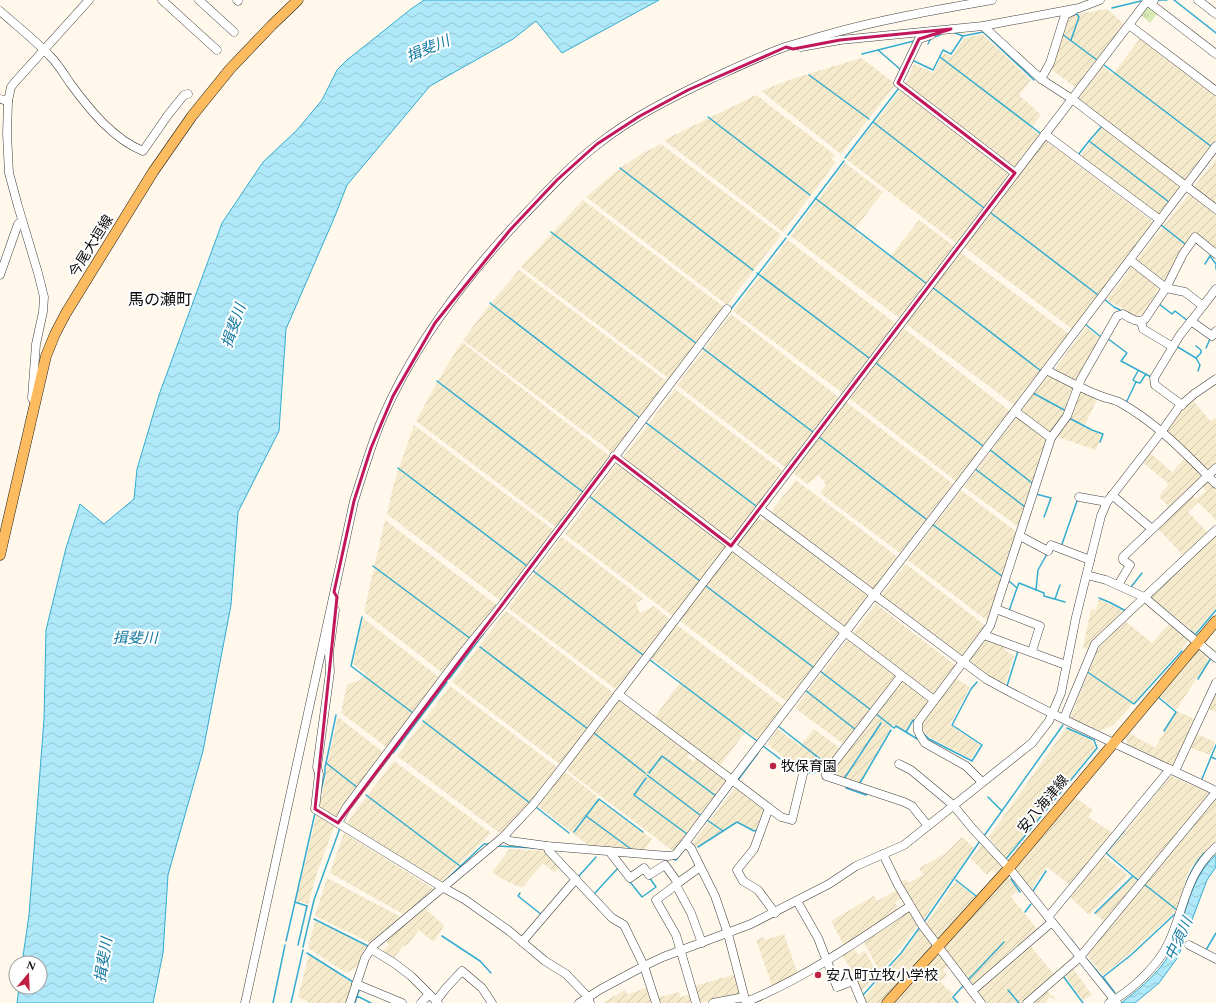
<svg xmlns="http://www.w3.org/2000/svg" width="1216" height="1003" viewBox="0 0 1216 1003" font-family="Spectral,'Noto Sans JP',serif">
  <defs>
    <pattern id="farmland-furrows" width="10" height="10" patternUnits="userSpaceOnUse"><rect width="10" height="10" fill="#f5eacb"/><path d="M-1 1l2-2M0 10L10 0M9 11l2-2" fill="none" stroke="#d1c8ad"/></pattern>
    <pattern id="park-tufts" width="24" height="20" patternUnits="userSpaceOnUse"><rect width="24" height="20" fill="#d9eab4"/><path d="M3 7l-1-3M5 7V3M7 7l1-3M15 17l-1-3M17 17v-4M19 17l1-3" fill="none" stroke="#b9c89a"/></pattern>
    <pattern id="water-waves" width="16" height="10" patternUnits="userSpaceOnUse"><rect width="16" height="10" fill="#afe8f8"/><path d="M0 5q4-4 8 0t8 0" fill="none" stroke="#95c6d3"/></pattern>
  </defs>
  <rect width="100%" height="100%" fill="#fff8eb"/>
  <g fill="url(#farmland-furrows)">
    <polygon points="1107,9 1124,24 1075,87 1051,69 1054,65 1057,55 1066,16"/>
    <polygon points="982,34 1031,80 1019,95 1041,115 1031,128 1040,135 1014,169 905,85 914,64 933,73 944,53 952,57 964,38"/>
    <polygon points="1141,37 1216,95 1216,140 1185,181 1080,101 1078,95 1102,66 1113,74"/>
    <polygon points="861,58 896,84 841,154 761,91 795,78"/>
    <polygon points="902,88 1011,172 956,243 846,159"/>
    <polygon points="756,95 835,155 831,159 836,162 783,232 664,140"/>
    <polygon points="1103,126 1181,187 1159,216 1080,156"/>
    <polygon points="1045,140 1155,223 1072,329 964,247"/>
    <polygon points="661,144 781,235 727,305 586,197 623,166 643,153"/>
    <polygon points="1216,159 1216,204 1194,187"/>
    <polygon points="845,163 883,192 854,230 890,257 919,220 954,246 899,318 791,236"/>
    <polygon points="1190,193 1216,213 1216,251 1194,233 1167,282 1163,283 1136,261"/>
    <polygon points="583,200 725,308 671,380 521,267"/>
    <polygon points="788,240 896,324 844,394 733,311"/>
    <polygon points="960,252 1069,334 1014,405 906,324"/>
    <polygon points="1132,267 1160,287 1143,314 1137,316 1107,300"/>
    <polygon points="519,270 669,383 614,454 463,340 487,308"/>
    <polygon points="731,314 840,398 787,469 677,385"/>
    <polygon points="902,327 1010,411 957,482 849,398"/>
    <polygon points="1086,327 1100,338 1076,380 1074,380 1054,370"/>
    <polygon points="462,342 611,457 557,528 416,421 444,370"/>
    <polygon points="1049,374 1073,388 1064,415 1049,432 1021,411"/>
    <polygon points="675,389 784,472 731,542 622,459"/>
    <polygon points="1079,390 1098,397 1084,427 1102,434 1096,450 1055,436"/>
    <polygon points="1192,399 1210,421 1216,417 1216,465 1208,473 1166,430 1182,408"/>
    <polygon points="845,401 953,484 900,553 820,493 826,485 819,475 807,484 792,472"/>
    <polygon points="1017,416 1046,438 1020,528 964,487"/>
    <polygon points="414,425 555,531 501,601 387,514 394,483"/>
    <polygon points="1149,452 1172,472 1185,458 1205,477 1171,508 1159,497 1169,484 1142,462"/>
    <polygon points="618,462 728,546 674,617 565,534"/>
    <polygon points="796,480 899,558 874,590 773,513 772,510"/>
    <polygon points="1208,480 1216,488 1216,520 1198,502 1188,512 1209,534 1185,557 1157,528 1192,495 1196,499 1206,491 1202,486"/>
    <polygon points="961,490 1018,533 989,622 908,560"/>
    <polygon points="756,519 767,520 868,597 845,629 736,546"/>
    <polygon points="385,520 497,605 444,674 364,612"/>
    <polygon points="1216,535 1216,608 1195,633 1151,597"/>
    <polygon points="562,537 644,599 636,603 640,613 654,606 671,620 617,690 508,608"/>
    <polygon points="733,550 841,633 787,702 679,620"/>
    <polygon points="906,564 987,627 962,658 881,596"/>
    <polygon points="1099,599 1126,612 1090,650 1083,648 1091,609 1096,610"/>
    <polygon points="876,604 956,666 933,697 852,635"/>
    <polygon points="506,611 615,694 561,765 452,682"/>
    <polygon points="363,618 440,678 388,748 341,713 347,684 359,681 366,674 353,664"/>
    <polygon points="1125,621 1152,643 1169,624 1189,640 1114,725 1099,731 1070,718 1099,646"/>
    <polygon points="677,625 785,707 760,739 759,738 758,740 746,731 719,767 654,718 681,681 651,658"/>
    <polygon points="848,639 898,676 845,745 795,708"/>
    <polygon points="986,639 1007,646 1005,651 1014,655 1005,686 987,675 968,661"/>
    <polygon points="1198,648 1211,657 1176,710 1158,695"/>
    <polygon points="955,678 970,687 950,725 980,745 971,759 929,737 923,730 922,721"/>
    <polygon points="902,680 930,701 916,720 913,719 905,731 893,724 860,782 858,783 830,773"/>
    <polygon points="450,686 558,768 529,805 501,834 397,756"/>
    <polygon points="1216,686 1216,712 1206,708"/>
    <polygon points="618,700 622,700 691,752 687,757 694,762 697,757 729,781 676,850 673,851 569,772 566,767"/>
    <polygon points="1177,711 1196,720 1173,767 1128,746 1125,734 1127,732 1155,748"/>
    <polygon points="338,717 384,753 337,819 319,806 326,775 326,768"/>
    <polygon points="1066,728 1093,741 1095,748 1005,859 989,837"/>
    <polygon points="778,729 800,746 814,729 840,748 823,771 803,772 767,744"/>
    <polygon points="1195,733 1215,742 1210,755 1189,747"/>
    <polygon points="394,761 491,833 440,883 347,825 351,817"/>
    <polygon points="563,773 568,774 597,796 596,798 652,839 643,851 589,846 538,806 538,804"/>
    <polygon points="1171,776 1211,794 1106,923 1095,914 1135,875 1108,853"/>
    <polygon points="736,786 763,806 764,811 756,829 753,830 737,821 697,847 693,847 692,844"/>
    <polygon points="1073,796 1093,810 1088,817 1113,833 1071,886 1047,867 1030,891 1013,867"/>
    <polygon points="1216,797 1216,841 1193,865 1188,873 1175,912 1129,954 1103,975 1085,953"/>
    <polygon points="317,813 335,824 317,873 308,904 296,901"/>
    <polygon points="344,833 434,889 405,915 330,873"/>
    <polygon points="962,837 974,848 922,921 899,882 906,879 908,883 923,875 919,868 946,853"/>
    <polygon points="984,842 1003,865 996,873 992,869 987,875 971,859"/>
    <polygon points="510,849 546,851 560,866 555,873 543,863 523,887 520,887 502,879 492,872"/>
    <polygon points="1104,856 1128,875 1089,915 1069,896"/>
    <polygon points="1008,877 1018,890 1011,897 1038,930 974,987 943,947 1004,878"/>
    <polygon points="327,878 401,917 371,943 315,916"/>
    <polygon points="956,881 975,897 937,939 926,924"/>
    <polygon points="897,890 902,898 895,903 900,911 845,948 831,921 874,896 877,901"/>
    <polygon points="424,908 444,925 434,942 419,930 407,945 403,946 393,959 382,952 389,945 385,939"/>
    <polygon points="908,911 911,912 918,925 902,947 880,972 863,941"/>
    <polygon points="315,921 367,946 361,956 357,967 346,973 308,948"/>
    <polygon points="920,929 932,944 880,1003 866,1003 864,998 909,945"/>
    <polygon points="784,934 798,975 773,988 756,940 764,937 765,940"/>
    <polygon points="1029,944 1055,976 1024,1003 984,1003 976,989"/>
    <polygon points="853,947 858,955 865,951 878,973 861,992 856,977 842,955"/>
    <polygon points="937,953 940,953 949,964 943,970 947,975 940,982 953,994 951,996 957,1003 891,1003"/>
    <polygon points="309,955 352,983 346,1003 310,1003 298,997"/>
    <polygon points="1072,967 1092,995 1083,1000 1063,973"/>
    <polygon points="736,974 742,996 698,1003 694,986"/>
    <polygon points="649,986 654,1003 602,1003 625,990 628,995"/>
    <polygon points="1046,989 1056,1000 1049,997 1046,1003 1029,1003"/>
    <polygon points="679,992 680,997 692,994 695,1003 658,1003 656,998"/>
  </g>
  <polygon fill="url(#park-tufts)" points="1147,7 1151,7 1158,13 1150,23 1141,15"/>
  <g fill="url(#water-waves)" stroke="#34acd0">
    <polygon points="424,0 659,0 562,53 536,21 513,39 430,86 347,185 335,216 286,329 279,431 238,512 231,605 203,751 168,875 163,953 153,1003 17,1003 19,987 40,987 40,963 22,963 29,915 44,719 46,630 66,548 80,504 104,524 134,499 137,469 159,395 222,223 263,162 297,130 322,100 337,70 347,60 411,9"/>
    <path d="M1216 855V867L1207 880 1178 957 1159 983 1135 1003H1121C1142 987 1164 969 1174 945 1186 915 1190 877 1216 855Z"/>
  </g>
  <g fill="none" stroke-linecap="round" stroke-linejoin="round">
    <g stroke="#34acd0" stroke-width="1.5">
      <polyline points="1158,0 1167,0"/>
      <polyline points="1174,0 1216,33"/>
      <polyline points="1112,8 1141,1"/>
      <polyline points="955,33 963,36"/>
      <polyline points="1062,34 1097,60"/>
      <polyline points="934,37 940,35"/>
      <polyline points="1071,40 1079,17 1077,14 1073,15"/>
      <polyline points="928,44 931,38"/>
      <polyline points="862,54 878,50"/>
      <polyline points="940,57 1040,133"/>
      <polyline points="912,60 933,70 943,50 951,54 963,36 983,32 1034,80"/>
      <polyline points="1104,65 1212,147"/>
      <polyline points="901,70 878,50 914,41"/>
      <polyline points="809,75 869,119"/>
      <polyline points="708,117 810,195"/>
      <polyline points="873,122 984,208"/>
      <polyline points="1089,141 1102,126"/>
      <polyline points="1078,155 1089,141 1169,202"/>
      <polyline points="845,158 899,88"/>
      <polyline points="620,168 753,270"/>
      <polyline points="815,198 927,284"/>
      <polyline points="991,213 1098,295"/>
      <polyline points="1161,225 1185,244"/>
      <polyline points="551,232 697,344"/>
      <polyline points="788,235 844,161"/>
      <polyline points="1210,256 1216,264 1216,269"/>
      <polyline points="1205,264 1210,256"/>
      <polyline points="1125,272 1131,264"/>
      <polyline points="757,273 869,358"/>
      <polyline points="932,287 1041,371"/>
      <polyline points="1104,299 1114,307 1122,311"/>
      <polyline points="490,303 640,418"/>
      <polyline points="1159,304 1172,314 1175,311 1188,321"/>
      <polyline points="731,309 786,238"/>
      <polyline points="1085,324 1101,337"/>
      <polyline points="1107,338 1127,353 1121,361 1151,377"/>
      <polyline points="1176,346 1196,358 1200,365 1198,371"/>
      <polyline points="701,347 813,432"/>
      <polyline points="1206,348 1210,339"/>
      <polyline points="1196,358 1201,353 1201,350 1196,346"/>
      <polyline points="876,363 983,446"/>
      <polyline points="437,381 583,492"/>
      <polyline points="1136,382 1140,383 1146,374"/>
      <polyline points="1033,393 1066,411"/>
      <polyline points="1126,403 1136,382 1133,380 1138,371"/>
      <polyline points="1069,418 1092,430 1103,434 1100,442"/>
      <polyline points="645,422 756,506"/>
      <polyline points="819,437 926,519"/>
      <polyline points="989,449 1032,483"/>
      <polyline points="398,468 527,566"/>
      <polyline points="974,468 1025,507"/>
      <polyline points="1036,494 1051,498 1044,517"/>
      <polyline points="589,496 700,581"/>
      <polyline points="932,524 1003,577"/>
      <polyline points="1061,547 1077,501"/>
      <polyline points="373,566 471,639"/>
      <polyline points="532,570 643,655"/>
      <polyline points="1009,581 1017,588 1009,611"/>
      <polyline points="706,586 813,667"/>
      <polyline points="1131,587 1142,573"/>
      <polyline points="1017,588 1019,583 1044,593 1044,596 1065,602"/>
      <polyline points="1036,590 1038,570 1047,554"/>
      <polyline points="1099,598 1109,602 1126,611"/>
      <polyline points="1055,599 1060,585"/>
      <polyline points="362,617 351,666 413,713"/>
      <polyline points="1191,631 1195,635 1216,610"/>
      <polyline points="480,647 588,729"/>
      <polyline points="650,660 757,741"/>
      <polyline points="820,671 871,710"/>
      <polyline points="1086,671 1134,704 1182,651"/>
      <polyline points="449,679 484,633"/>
      <polyline points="1198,679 1211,658"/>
      <polyline points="1007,686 1018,651"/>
      <polyline points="805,690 856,730"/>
      <polyline points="1158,697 1176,712 1164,731"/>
      <polyline points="875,713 894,728 896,726 919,740"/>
      <polyline points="423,721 530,803"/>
      <polyline points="778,726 828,765"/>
      <polyline points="906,732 913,720 916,722"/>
      <polyline points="594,733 645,773"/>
      <polyline points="924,734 929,739 972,761 982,745 952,725 971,689 977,682"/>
      <polyline points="763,746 800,774"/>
      <polyline points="393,753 447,682"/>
      <polyline points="1211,757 1216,759"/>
      <polyline points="326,763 336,715"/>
      <polyline points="649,773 662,756 716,796"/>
      <polyline points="805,773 823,772"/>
      <polyline points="647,775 700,815"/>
      <polyline points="646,778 634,795 687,834"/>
      <polyline points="844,779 881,723"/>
      <polyline points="1202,779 1216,745"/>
      <polyline points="738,780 758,753"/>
      <polyline points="860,783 891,730"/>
      <polyline points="847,785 846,788 866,795 868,792"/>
      <polyline points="367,786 390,756"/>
      <polyline points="320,795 325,773 325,767 326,763 358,788"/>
      <polyline points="366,795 460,866"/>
      <polyline points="988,797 1002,811"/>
      <polyline points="536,807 569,833"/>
      <polyline points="586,816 631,849"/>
      <polyline points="707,820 723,831 737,822 754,831 757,830 758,827"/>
      <polyline points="704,824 733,785"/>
      <polyline points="574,832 599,799 643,832"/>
      <polyline points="984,836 1063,725"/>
      <polyline points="498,846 535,848"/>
      <polyline points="698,847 723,831"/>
      <polyline points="672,859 676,860 678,857"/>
      <polyline points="1006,859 1097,748 1094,740 1067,728"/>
      <polyline points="1133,876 1139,881"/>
      <polyline points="578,877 596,857"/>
      <polyline points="448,878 484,844 489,844"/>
      <polyline points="1011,879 1020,892"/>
      <polyline points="956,880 976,896"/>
      <polyline points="630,882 642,897 656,887 649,877"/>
      <polyline points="1144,884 1177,910"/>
      <path d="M1186 884C1190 872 1195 863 1204 853"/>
      <polyline points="1033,891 1046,871"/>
      <polyline points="520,893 518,896 542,915"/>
      <polyline points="595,893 618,868"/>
      <polyline points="307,906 295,902 315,813"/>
      <polyline points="1025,912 1031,904"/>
      <polyline points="1095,913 1133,876 1106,853 1124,831"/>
      <polyline points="314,919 368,946 367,948"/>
      <polyline points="924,922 980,841"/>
      <polyline points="442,936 480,961 491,973"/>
      <polyline points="1070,938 1081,952"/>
      <polyline points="286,941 295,902"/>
      <polyline points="298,945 307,906"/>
      <polyline points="303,947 314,900 340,828"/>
      <polyline points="1206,950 1216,933"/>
      <polyline points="307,953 353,982 352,984"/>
      <polyline points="1085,957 1102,977"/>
      <polyline points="1063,976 1083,1003"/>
      <polyline points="968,979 968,980 1004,942"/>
      <polyline points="1008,990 1019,1003"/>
      <polyline points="1115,993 1103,977 1131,955 1175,914"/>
      <polyline points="863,995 901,953 920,927"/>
      <polyline points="357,996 360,988"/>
      <polyline points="273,1003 285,945"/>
      <polyline points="291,1003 303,950"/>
      <polyline points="355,1003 357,996 371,1003"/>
      <polyline points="958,1003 953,997 964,985"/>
    </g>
    <defs>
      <g id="minor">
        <polyline points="162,0 217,50"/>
        <polyline points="199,0 234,32"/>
        <polyline points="237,0 238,1"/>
        <polyline points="1148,0 1147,1 1216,54"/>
        <polyline points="1198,0 1216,14"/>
        <path d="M0 11C17 26 35 40 50 56 58 64 64 74 70 83 89 109 113 139 143 151L168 115 184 95 188 94"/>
        <polyline points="1129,25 1216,91"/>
        <polyline points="983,26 1041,79 1072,99 1216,209"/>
        <polyline points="931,35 919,39 898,83 1015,173"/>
        <polyline points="801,47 840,40 983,26 1079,8 1100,0"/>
        <polyline points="1041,79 1050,63 1065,15 1073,11"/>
        <polyline points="0,99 8,101"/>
        <polyline points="1045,134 1160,220"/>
        <polyline points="1216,254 1195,237 1183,254 1166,288 1185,292 1203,306 1216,289"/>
        <polyline points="0,275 18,224 22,221"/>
        <polyline points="1141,321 1143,329 1173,347"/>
        <polyline points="1191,321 1212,336 1216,331"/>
        <path d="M1046 370C1064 379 1080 388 1098 395 1105 398 1112 399 1119 402 1157 423 1185 453 1216 484"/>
        <polyline points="34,401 32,398 36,344 43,312 44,297 38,273 18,206 9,173 7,134 8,101 11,87 15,82 89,0"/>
        <polyline points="1182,405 1155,385 1154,378 1180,335 1203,306"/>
        <path d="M1051 438 1067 416 1081 379 1117 316 1123 314C1130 318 1138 324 1145 319L1166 288 1130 260"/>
        <polyline points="614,456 934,700"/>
        <polyline points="1112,495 1152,529"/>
        <polyline points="1079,497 1107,502"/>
        <path d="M760 509 986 679C1060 720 1139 754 1216 791"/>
        <polyline points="1020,536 1048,551 1051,545 1090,560"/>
        <polyline points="1087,575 1106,580 1144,597 1216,658"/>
        <polyline points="1118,585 1130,565 1123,560 1123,557 1216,468"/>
        <polyline points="996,609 1040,626 1032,651"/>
        <polyline points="335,610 329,653 330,672 317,767 319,774 315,809 442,887 464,899 508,930 545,961 566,974 588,997 590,1003"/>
        <polyline points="984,635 1066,665"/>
        <polyline points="901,676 826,773 826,776 904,802 912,806 928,826"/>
        <polyline points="618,694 781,817 792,820 803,774"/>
        <polyline points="1064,718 1095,644 1216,530"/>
        <polyline points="899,764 911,770 953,805 972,828 1009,868 1117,1003"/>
        <polyline points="1175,771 1216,683"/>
        <polyline points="982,782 966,766 925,743 921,737 918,731 918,722 990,626 1051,438 1015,411"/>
        <polyline points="769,808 754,849 737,870 743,881 758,890 775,913"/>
        <polyline points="338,823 346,808 464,651 502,605 727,309"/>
        <polyline points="503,837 510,841 547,846 668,856 675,855 685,843 732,780 1015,411 1216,146"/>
        <polyline points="685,843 691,848 715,896 728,934 746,1003"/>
        <polyline points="547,846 549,851 612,918 624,925 644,966 656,1003"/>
        <polyline points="609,851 630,878 644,868 649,875 665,865 678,883 700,867"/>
        <polyline points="883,854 898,885 922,925 981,1003"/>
        <polyline points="678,883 676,885 691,913 702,943"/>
        <polyline points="676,885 656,900 676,935 696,1003"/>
        <polyline points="797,901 818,938 837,987 853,981 862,1003"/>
        <polyline points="1048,917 1170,769"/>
        <polyline points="522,942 576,879"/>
        <polyline points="1189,945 1216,959"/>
        <polyline points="371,949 394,963 411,976 438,1003"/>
        <polyline points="356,984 402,1003"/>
        <polyline points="972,991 1052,922"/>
        <polyline points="436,1001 446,988 462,971 482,988 492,1003"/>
        <path d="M746 1002C805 978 858 941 910 906"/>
        <path d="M245 1003 354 501C363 473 371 445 382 419 415 342 468 274 525 214 548 190 571 165 597 145 632 117 673 97 713 78 737 67 760 56 785 47 797 43 810 40 822 36 878 20 935 10 992 0"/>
        <polyline points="350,1003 365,958 373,946 503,837 533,805 562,768 1072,99 1147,1 1154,0"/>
        <polyline points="421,1003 429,994"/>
        <polyline points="579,1003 601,989 644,966 663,957 751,924 829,884 856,866 904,845 1032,743 1049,721 1061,693 1076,617 1101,516 1107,502 1162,431 1179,407 1194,394 1216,379"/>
        <polyline points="713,1003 744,997"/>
        <polyline points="1027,1003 1080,957 1216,792"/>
        <path d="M1109 1003C1132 990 1158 966 1169 942 1185 907 1185 875 1216 847"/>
      </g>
      <g id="major">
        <polyline points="0,555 46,356 55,334 66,313 153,172 192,116 230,69 272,25 298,0"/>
        <polyline points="887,1003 1009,868 1216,621"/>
      </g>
    </defs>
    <use href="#minor" stroke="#3f3f3f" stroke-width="9"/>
    <use href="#major" stroke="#1d1d1d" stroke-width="11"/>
    <use href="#minor" stroke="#fff" stroke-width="8"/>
    <use href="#major" stroke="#fcbb5e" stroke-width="10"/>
  </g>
  <path fill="none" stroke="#c2185b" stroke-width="3" stroke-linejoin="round" d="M951 29 919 39 898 83 1015 173 731 546 614 456 338 823 315 809 337 597 334 592 354 501 371 448 393 396 435 323 510 230 557 180 597 144 640 116 688 90 786 47 793 49 840 40Z"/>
  <g fill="#bf2143" stroke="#fff" stroke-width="1.5">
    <circle cx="773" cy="766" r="4"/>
    <circle cx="818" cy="975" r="4"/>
  </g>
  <g text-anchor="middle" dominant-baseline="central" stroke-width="4" stroke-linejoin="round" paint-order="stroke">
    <g font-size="14" fill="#0c0c0c" stroke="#fff">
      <text transform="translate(91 246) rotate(-58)">今尾大垣線</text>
      <text transform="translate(1043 804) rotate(-50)">安八海津線</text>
    </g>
    <g font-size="14" fill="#0c0c0c" stroke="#fff" text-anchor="start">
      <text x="781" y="766">牧保育園</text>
      <text x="826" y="975">安八町立牧小学校</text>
    </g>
    <g font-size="15" font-style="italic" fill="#137aa0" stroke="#fff">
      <text transform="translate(428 49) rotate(-23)">揖斐川</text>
      <text transform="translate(234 326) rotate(-71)">揖斐川</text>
      <text x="135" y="638">揖斐川</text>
      <text transform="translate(1179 939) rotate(-65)">中須川</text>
      <text transform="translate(104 960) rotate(-81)">揖斐川</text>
    </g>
    <g font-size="16" fill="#0c0c0c" stroke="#fff">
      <text x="160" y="300">馬の瀬町</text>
    </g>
  </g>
  <g transform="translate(28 975) rotate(19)"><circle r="19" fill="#ffffff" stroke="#9e9e9e"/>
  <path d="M0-3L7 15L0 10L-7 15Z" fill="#bf2143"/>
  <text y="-6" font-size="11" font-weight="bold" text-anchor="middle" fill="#0c0c0c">N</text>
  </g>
</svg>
